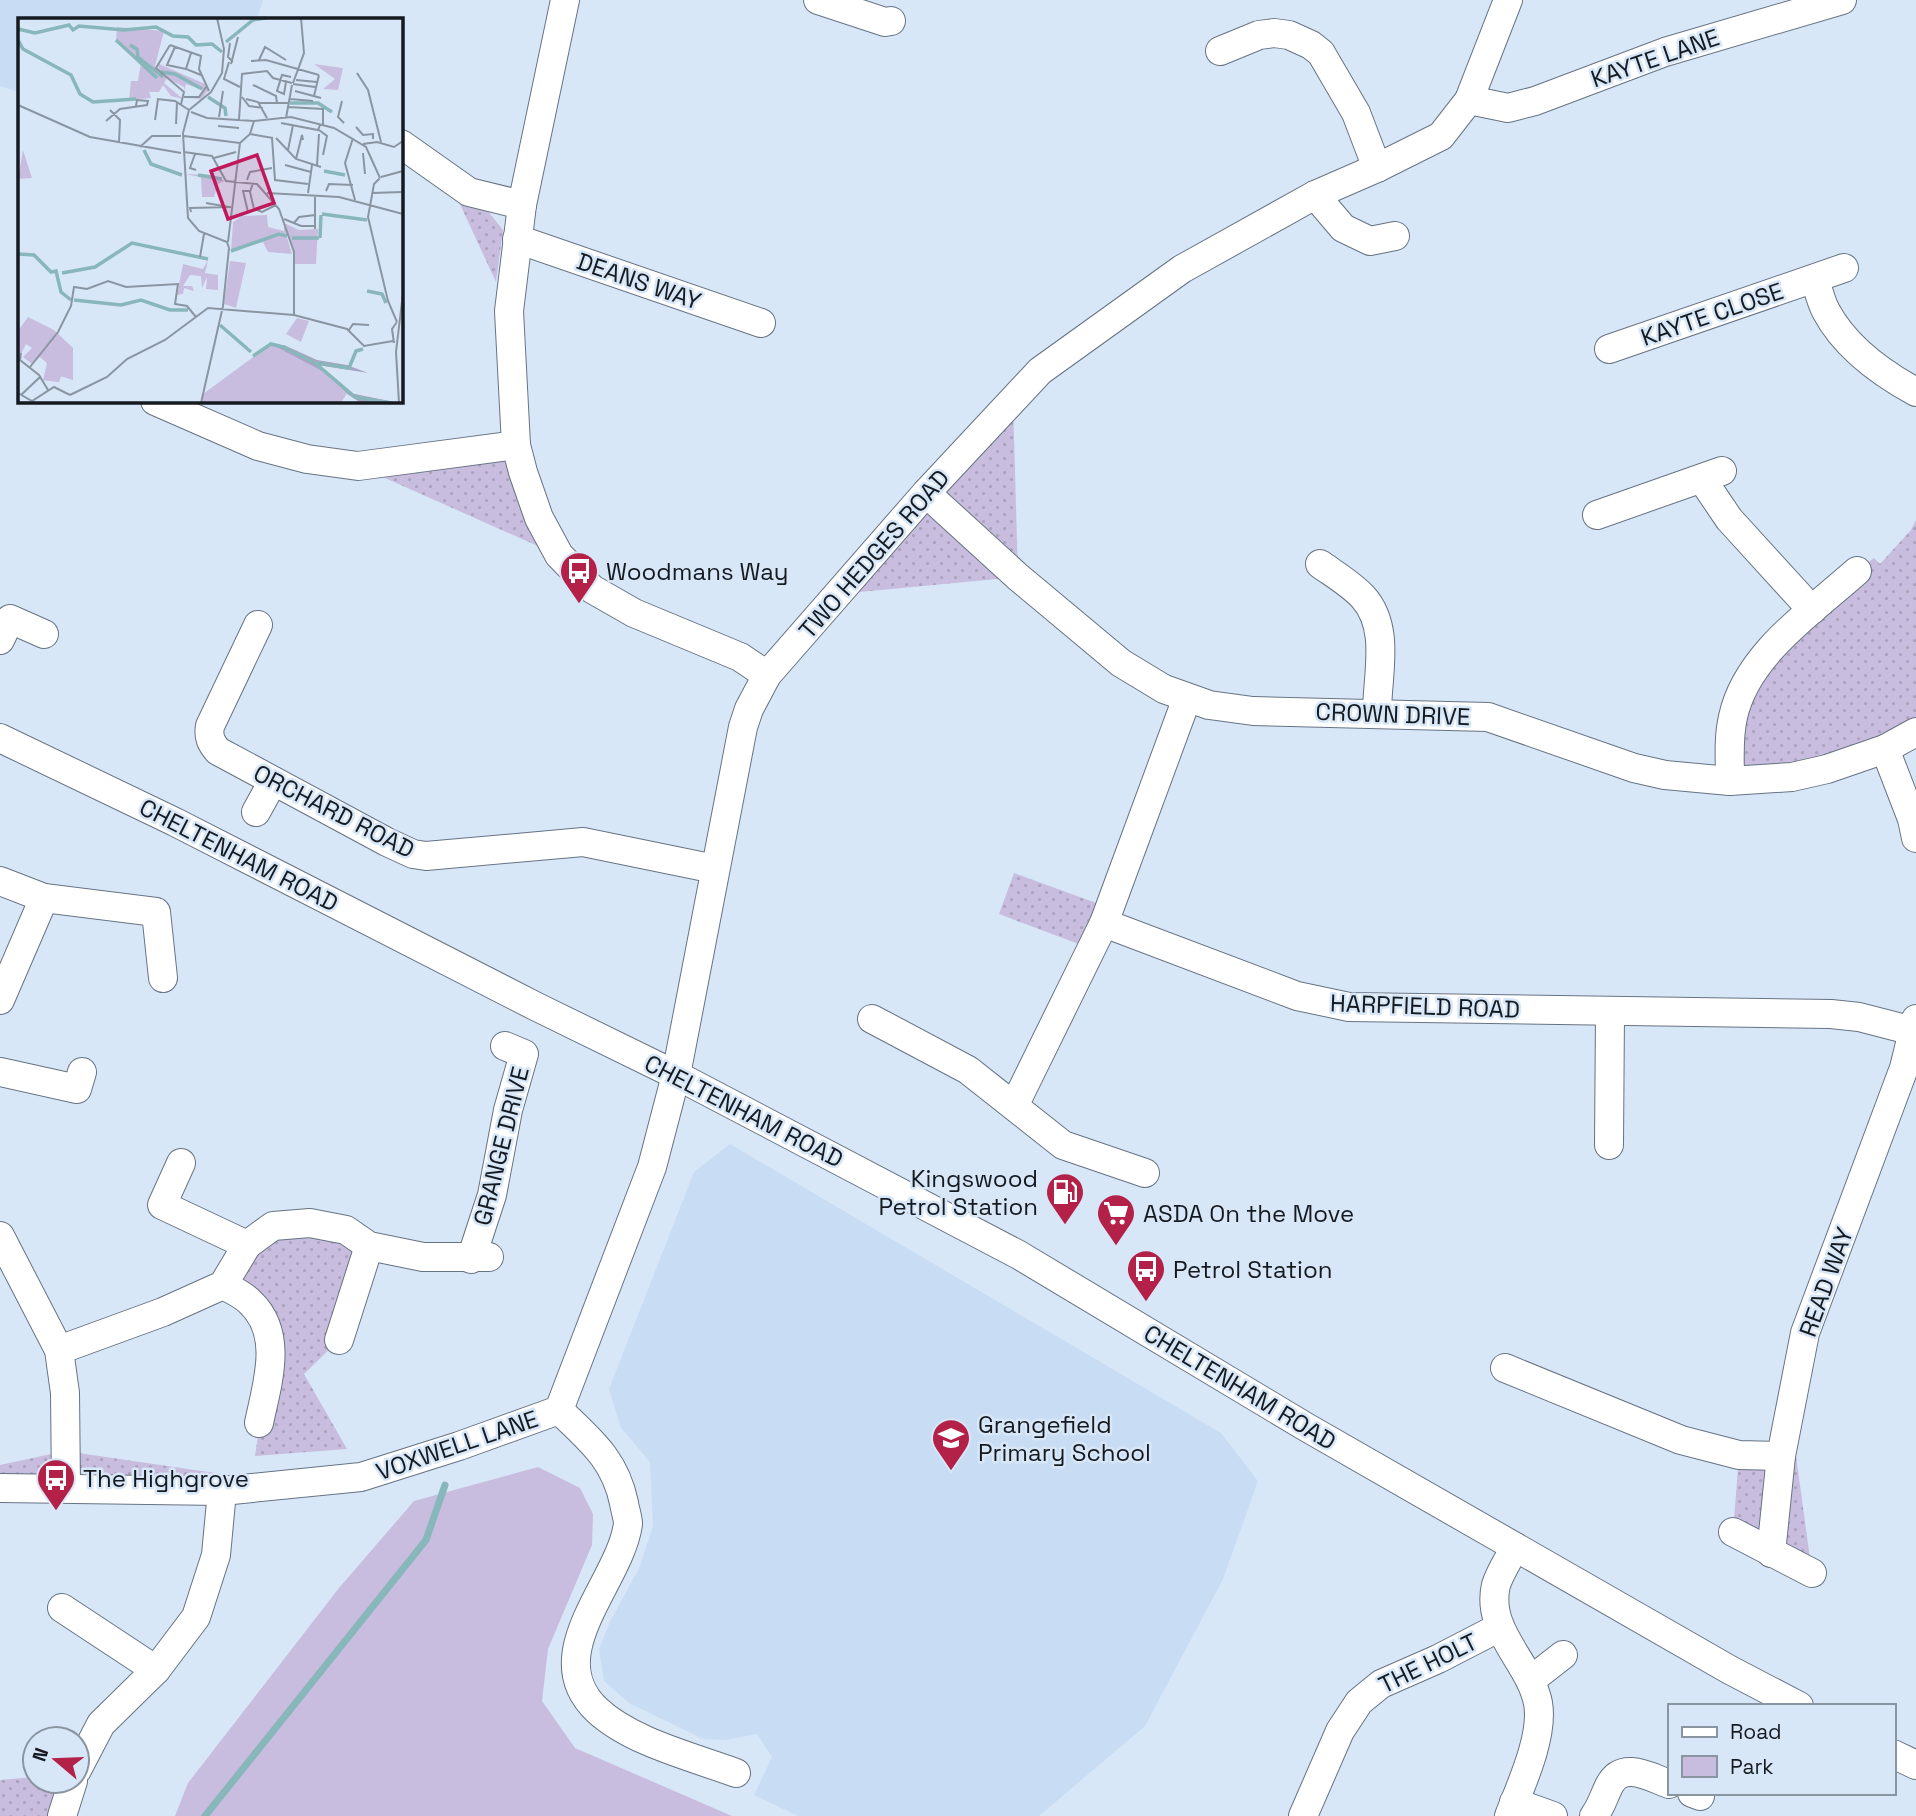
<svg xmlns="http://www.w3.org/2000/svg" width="1916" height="1816" viewBox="0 0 1916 1816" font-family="'Space Grotesk',sans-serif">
  <defs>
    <pattern id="grass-dots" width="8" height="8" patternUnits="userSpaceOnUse" patternTransform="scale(1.75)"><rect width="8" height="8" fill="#c8bdde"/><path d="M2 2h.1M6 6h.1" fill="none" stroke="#aba2be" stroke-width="1.8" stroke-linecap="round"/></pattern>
  </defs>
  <rect width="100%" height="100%" fill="#d8e7f8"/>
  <g fill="#c8dcf3">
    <polygon points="0,0 263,0 257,19 19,19 19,92 0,86"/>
    <polygon points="730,1144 1221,1433 1258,1481 1223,1579 1145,1726 1039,1816 798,1816 754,1795 772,1757 757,1734 725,1740 703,1739 629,1703 604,1681 599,1649 610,1622 639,1568 653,1526 650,1462 621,1428 609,1389 694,1172"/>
  </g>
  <g fill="url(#grass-dots)">
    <polygon points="459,202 487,210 503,230 496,282"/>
    <polygon points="1013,400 1018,577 839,594"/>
    <polygon points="516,445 558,555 358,466"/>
    <polygon points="1916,520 1916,732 1730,781 1738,698 1857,571 1874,558 1880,564 1911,530"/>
    <polygon points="1014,873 1110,908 1092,949 999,914"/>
    <polygon points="273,1226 369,1246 339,1340 304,1374 347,1449 255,1456 271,1347 223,1285"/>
    <polygon points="1790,1412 1812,1573 1733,1532 1739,1455 1781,1456"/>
    <polygon points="65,1451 291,1484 0,1498 0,1465"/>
    <polygon points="35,1777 35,1781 73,1781 62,1816 0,1816 0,1780"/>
  </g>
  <polygon fill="#c8bdde" points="538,1467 580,1488 593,1514 592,1545 548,1649 542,1701 575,1748 732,1816 175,1816 188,1783 339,1588 414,1501"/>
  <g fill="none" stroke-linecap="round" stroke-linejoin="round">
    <polyline stroke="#88b7bb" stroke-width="7" points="205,1816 426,1540 445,1485"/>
    <defs>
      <g id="minor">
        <polyline points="565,0 522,205 509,311 516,445 523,472 539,518 559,555 592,589 634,613 740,657 767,675"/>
        <polyline points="818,0 885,22 891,21"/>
        <polyline points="1220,51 1259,35 1274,33 1289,35 1311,45 1321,53 1356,113 1377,168"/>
        <polyline points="1469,100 1508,108 1535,101 1665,52 1842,0"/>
        <polyline points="401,144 469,192 522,205"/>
        <polyline points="1315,195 1343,228 1370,241 1395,236"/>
        <polyline points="517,239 761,323"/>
        <path d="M1815 279C1818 289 1821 302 1826 311 1845 347 1881 373 1916 392"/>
        <polyline points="1609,349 1844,268"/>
        <polyline points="155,401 258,446 307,459 358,466 516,445"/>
        <polyline points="1702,479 1729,519 1812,610"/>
        <polyline points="926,493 1018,577 1121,663 1164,689 1209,705 1253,711 1488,717 1634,768 1665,775 1730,781 1792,777 1827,769 1885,749 1916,732"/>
        <polyline points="1597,515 1722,471"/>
        <path d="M1320 564C1334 574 1351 584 1363 597 1391 628 1377 675 1377 713"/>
        <path d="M258 625 210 726C208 737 211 743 218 751L387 842 413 854 426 856 583 842 715 869"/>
        <polyline points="0,640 10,619 44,634"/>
        <polyline points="1187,698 1104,923 1297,996 1349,1007 1831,1014 1859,1017 1913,1031"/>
        <polyline points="0,738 175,822 537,1007 676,1075 1019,1255 1306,1427 1730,1670 1799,1706"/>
        <polyline points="1885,749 1912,819 1916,838"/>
        <path d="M1730 781C1730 760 1728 738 1733 717 1746 655 1812 611 1857 571"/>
        <polyline points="256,812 273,781"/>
        <polyline points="0,881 44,898 156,912 163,978"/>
        <polyline points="0,1000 44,898"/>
        <polyline points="872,1019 968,1070 1063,1145 1145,1173"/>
        <polyline points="0,1072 77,1089 82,1072"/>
        <polyline points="1014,1106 1104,923"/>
        <polyline points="1609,1145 1610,1012"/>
        <polyline points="181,1163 162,1205 247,1245"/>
        <polyline points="0,1236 59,1350 65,1393 66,1488"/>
        <polyline points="471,1259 492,1195 508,1110 524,1054 505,1046"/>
        <path d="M223 1285C232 1290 244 1295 251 1303 284 1335 267 1384 259 1423"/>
        <polyline points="339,1340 369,1246"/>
        <polyline points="59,1350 163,1312 223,1285 247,1245 273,1226 310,1223 346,1230 369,1246 423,1257 489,1257"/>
        <polyline points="1505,1368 1681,1440 1739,1455 1781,1456"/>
        <path d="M559 1410C590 1440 615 1459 624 1503 625 1510 628 1518 628 1524 620 1583 538 1654 597 1710 631 1742 693 1757 736 1773"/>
        <polyline points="0,1488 222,1491 361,1477 459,1446 559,1410 652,1167 676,1075 743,727 749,709 767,675 926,493 1040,371 1182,269 1315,195 1377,168 1441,136 1469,100 1508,0"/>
        <polyline points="1733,1532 1812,1573"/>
        <polyline points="1771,1553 1781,1456 1805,1333 1904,1068 1916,1019"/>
        <polyline points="62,1608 156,1670"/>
        <polyline points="1531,1680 1563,1655"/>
        <polyline points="1893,1754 1916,1765"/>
        <polyline points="77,1770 101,1724 156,1670 196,1617 216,1555 222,1491"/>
        <polyline points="1692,1793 1700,1796"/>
        <polyline points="1514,1802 1553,1816"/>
        <polyline points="62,1816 73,1781"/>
        <polyline points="1303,1816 1340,1731 1359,1702 1381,1684 1438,1659 1500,1627"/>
        <path d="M1509 1816C1521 1785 1544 1736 1538 1703 1530 1662 1485 1631 1496 1585 1500 1572 1509 1559 1515 1547"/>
        <path d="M1594 1816C1601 1807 1604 1796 1609 1786 1622 1760 1650 1777 1669 1784"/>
      </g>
    </defs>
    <use href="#minor" stroke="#667382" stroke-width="30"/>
    <use href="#minor" stroke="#fff" stroke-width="28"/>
  </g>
  <defs>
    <symbol id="bus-pin" viewBox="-11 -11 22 30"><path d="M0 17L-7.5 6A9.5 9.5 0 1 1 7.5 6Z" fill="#b32148" stroke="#d8e7f8"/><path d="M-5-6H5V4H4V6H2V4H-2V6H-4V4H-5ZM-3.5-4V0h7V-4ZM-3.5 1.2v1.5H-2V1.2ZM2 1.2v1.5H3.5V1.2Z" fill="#fff"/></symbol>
    <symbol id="fuel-pin" viewBox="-11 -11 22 30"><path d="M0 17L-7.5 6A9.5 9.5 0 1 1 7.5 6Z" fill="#b32148" stroke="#d8e7f8"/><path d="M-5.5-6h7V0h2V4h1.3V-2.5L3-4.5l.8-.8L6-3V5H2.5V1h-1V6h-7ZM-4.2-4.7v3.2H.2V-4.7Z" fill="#fff"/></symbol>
    <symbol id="supermarket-pin" viewBox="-11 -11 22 30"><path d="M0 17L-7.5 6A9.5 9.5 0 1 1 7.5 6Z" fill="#b32148" stroke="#d8e7f8"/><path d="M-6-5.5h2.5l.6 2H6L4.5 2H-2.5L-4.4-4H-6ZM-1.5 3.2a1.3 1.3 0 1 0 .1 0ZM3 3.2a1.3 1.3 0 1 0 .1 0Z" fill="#fff"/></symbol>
    <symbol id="school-pin" viewBox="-11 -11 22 30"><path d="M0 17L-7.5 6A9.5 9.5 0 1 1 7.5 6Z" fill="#b32148" stroke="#d8e7f8"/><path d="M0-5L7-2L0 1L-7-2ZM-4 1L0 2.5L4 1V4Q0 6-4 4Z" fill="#fff"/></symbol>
  </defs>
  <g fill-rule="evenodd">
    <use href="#bus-pin" x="557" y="549" width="44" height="60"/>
    <use href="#fuel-pin" x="1043" y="1170" width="44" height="60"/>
    <use href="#supermarket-pin" x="1094" y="1191" width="44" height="60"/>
    <use href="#bus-pin" x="1124" y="1247" width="44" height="60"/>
    <use href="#school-pin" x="929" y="1416" width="44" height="60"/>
    <use href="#bus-pin" x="34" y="1456" width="44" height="60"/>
  </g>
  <g text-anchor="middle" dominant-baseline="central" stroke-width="5" stroke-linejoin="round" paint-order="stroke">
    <g font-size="24" fill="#151a20" stroke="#d8e7f8">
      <text transform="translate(1655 58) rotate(-19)">KAYTE LANE</text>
      <text transform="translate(639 281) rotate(19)">DEANS WAY</text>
      <text transform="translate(1712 314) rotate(-19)">KAYTE CLOSE</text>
      <text transform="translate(874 554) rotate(-49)">TWO HEDGES ROAD</text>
      <text transform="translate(1393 714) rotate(2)">CROWN DRIVE</text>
      <text transform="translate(334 811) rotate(27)">ORCHARD ROAD</text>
      <text transform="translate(239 855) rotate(27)">CHELTENHAM ROAD</text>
      <text transform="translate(1425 1006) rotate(2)">HARPFIELD ROAD</text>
      <text transform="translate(744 1111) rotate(27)">CHELTENHAM ROAD</text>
      <text transform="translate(501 1146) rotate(-76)">GRANGE DRIVE</text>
      <text transform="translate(1826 1282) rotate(-70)">READ WAY</text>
      <text transform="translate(1240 1387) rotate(31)">CHELTENHAM ROAD</text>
      <text transform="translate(457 1445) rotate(-19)">VOXWELL LANE</text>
      <text transform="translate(1428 1663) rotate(-26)">THE HOLT</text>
    </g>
    <g font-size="24" fill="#151a20" stroke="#d8e7f8" text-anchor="start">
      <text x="606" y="571">Woodmans Way</text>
      <text x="1038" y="1178" text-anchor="end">Kingswood<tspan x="1038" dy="28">Petrol Station</tspan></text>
      <text x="1143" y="1213">ASDA On the Move</text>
      <text x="1173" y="1269">Petrol Station</text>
      <text x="978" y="1424">Grangefield<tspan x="978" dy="28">Primary School</tspan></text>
      <text x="83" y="1478">The Highgrove</text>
    </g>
  </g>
  <g transform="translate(18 18)">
    <rect width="385" height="385" fill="#d8e7f8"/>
    <path d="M139 45 187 66 190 73 183 81 169 80H179L185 72 168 66 166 73V69L149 60 146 65 165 81 153 78 145 67 141 74H131L137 59 143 56ZM296 46 325 50 320 72 305 71 317 61ZM190 242 187 255 200 257V272L188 271 189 259 184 270 183 258 172 257 165 268H174L176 273 166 270 165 276 159 277 165 246 185 251ZM10 299 36 312 55 330V362L43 358 41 364 25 362 31 360V347L22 339 14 346 5 339 14 330 8 326 0 342V313Z" fill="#c8bdde"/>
    <path d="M254 327H266L299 342 329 347 350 355 300 347 332 375 381 385H343Z" fill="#aca2c4"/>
    <path d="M99 9 146 13 137 48 142 57 131 73 133 80 111 82 113 63H120L123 45 98 22ZM5 132 14 160 0 161ZM166 156 196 157 207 163 200 166 196 179H184L183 159ZM249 197 250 209 266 213V205L281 212 300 211 298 246H277L276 231 267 213 274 236 250 234 245 224 213 233 215 204 224 198ZM212 243 228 245 218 290 206 286ZM279 300 291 303 283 324 268 316ZM47 323 55 330V362L43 358 41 364 25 362 29 345ZM253 326 306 354 329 375 323 385H183L185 376Z" fill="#c8bdde"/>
    <path fill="none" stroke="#88b7bb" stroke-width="3.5" d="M0 11 17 15 51 7 55 12 61 8 106 12 138 9 155 18 170 19 178 27 194 26 204 34M0 22 5 31 53 57 62 76 75 84 118 81M98 22 139 60M208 24 235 2 248 0M112 27 119 31 120 39 145 59M143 54 157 56 184 71M190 79 207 90 208 98M272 85H300L314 94M126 132 133 146 164 157M306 153 327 157M180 157 204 161M304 196 349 202M274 220H301M302 220 303 197M213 233 261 216 269 218M0 236 16 237 33 254 38 253 43 274 53 282M44 255 77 249 114 225 190 241M349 273 364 276 368 285M56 282 103 287 123 282 152 292H170M202 307 233 334M235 338 253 326 265 329 297 345 337 379 373 385M299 345 331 350 338 333 345 331"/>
    <path fill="none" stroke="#8a95a2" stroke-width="2" d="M212 25 210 39 215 44M152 27 138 50 166 74 163 86M152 27 183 38 181 51 191 73M157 29 149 47 168 51M173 35 168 51 183 57M241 42 247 29 268 42M233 43 248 42 301 57M211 44 206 61 222 69M213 46 220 19M339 55 350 72 363 124M278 62 299 64M268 64 266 76 259 73 264 57 273 59M275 65 286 35 283 0M275 66 297 69M235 67 258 78 259 85M277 73 303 80M296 78 301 57M166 79H181L188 69M224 79 231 88 245 90M139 81 157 83 171 92M228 81 240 84 249 100M272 81 295 83M324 83 320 99 326 105M241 85H270M0 87 72 119 163 135M270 89 305 91V107M92 92 102 102 101 125M173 94 189 100 236 103 273 99 316 110 348 129 362 160M201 99 205 73M268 100 274 67M137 102 140 81M221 102 224 56 249 53 255 60 274 65M88 103 102 91 129 87 130 83 119 82 118 88M263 105 300 112 302 107M158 106 159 84M200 108 221 110M338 109 345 117 355 116V121M301 112 309 118 305 137M232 116 255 120M166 118 222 125M254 120 257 162 290 166M258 120 278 141 303 149M335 120 327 145 337 182M345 126 359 124 376 129 385 123M122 129 134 118H163M270 132 275 107M166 134 194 138 208 163 239 166 261 191 276 234V297M345 135 347 156M177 136 172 150 178 152M196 140 218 134M278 141 284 117 285 122M267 147 293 154M299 147 301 116M363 159 385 153M362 160 356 166 350 199 370 283 379 304M229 162 232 154 254 150M235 165 232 174 236 191 244 194 258 187M308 173 311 166 335 167M249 175 321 179 385 196M290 175 294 147M354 175 385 174M188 185 211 189M173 194 172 190 213 189M230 194 225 173H232M266 201 283 208H297M276 205 281 199 297 197M297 211V178M210 224 222 125 232 116 236 103M182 239 186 216M331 312 335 306 351 307M376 325 374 311 379 304M3 335 2 342 21 357 30 372M12 349 40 314 53 288 56 269 69 271 90 263 108 269 160 266 157 286 169 288 178 299M0 375 14 383 36 369 52 377M3 377 22 359M52 377 89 359 109 341 147 322 190 290 276 297 329 311 346 328 375 323M183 385 205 288 211 230 209 224 181 213 170 200 165 115 171 92 193 74 204 55 206 31 199 0M381 385 378 334 385 275"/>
    <path fill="#c2185b" fill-opacity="0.15" stroke="#c2185b" stroke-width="3.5" d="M239 137 256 185 210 201 193 153Z"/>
    <rect width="385" height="385" fill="none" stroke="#151a20" stroke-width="3.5"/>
  </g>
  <rect x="1668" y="1704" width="228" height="91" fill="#d8e7f8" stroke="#8a95a2" stroke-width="2"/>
  <rect x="1682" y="1727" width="35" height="10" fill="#ffffff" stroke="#8a95a2" stroke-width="2"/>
  <text x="1730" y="1739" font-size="21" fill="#151a20">Road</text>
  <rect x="1682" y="1756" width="35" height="21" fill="#c8bdde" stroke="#8a95a2" stroke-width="2"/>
  <text x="1730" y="1774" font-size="21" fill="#151a20">Park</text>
  <g transform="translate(56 1760) rotate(289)"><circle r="33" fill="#d8e7f8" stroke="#8a95a2" stroke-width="2"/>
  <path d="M0-5L12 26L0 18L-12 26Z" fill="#b32148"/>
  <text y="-10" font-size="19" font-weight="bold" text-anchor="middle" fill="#151a20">N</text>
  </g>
</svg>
